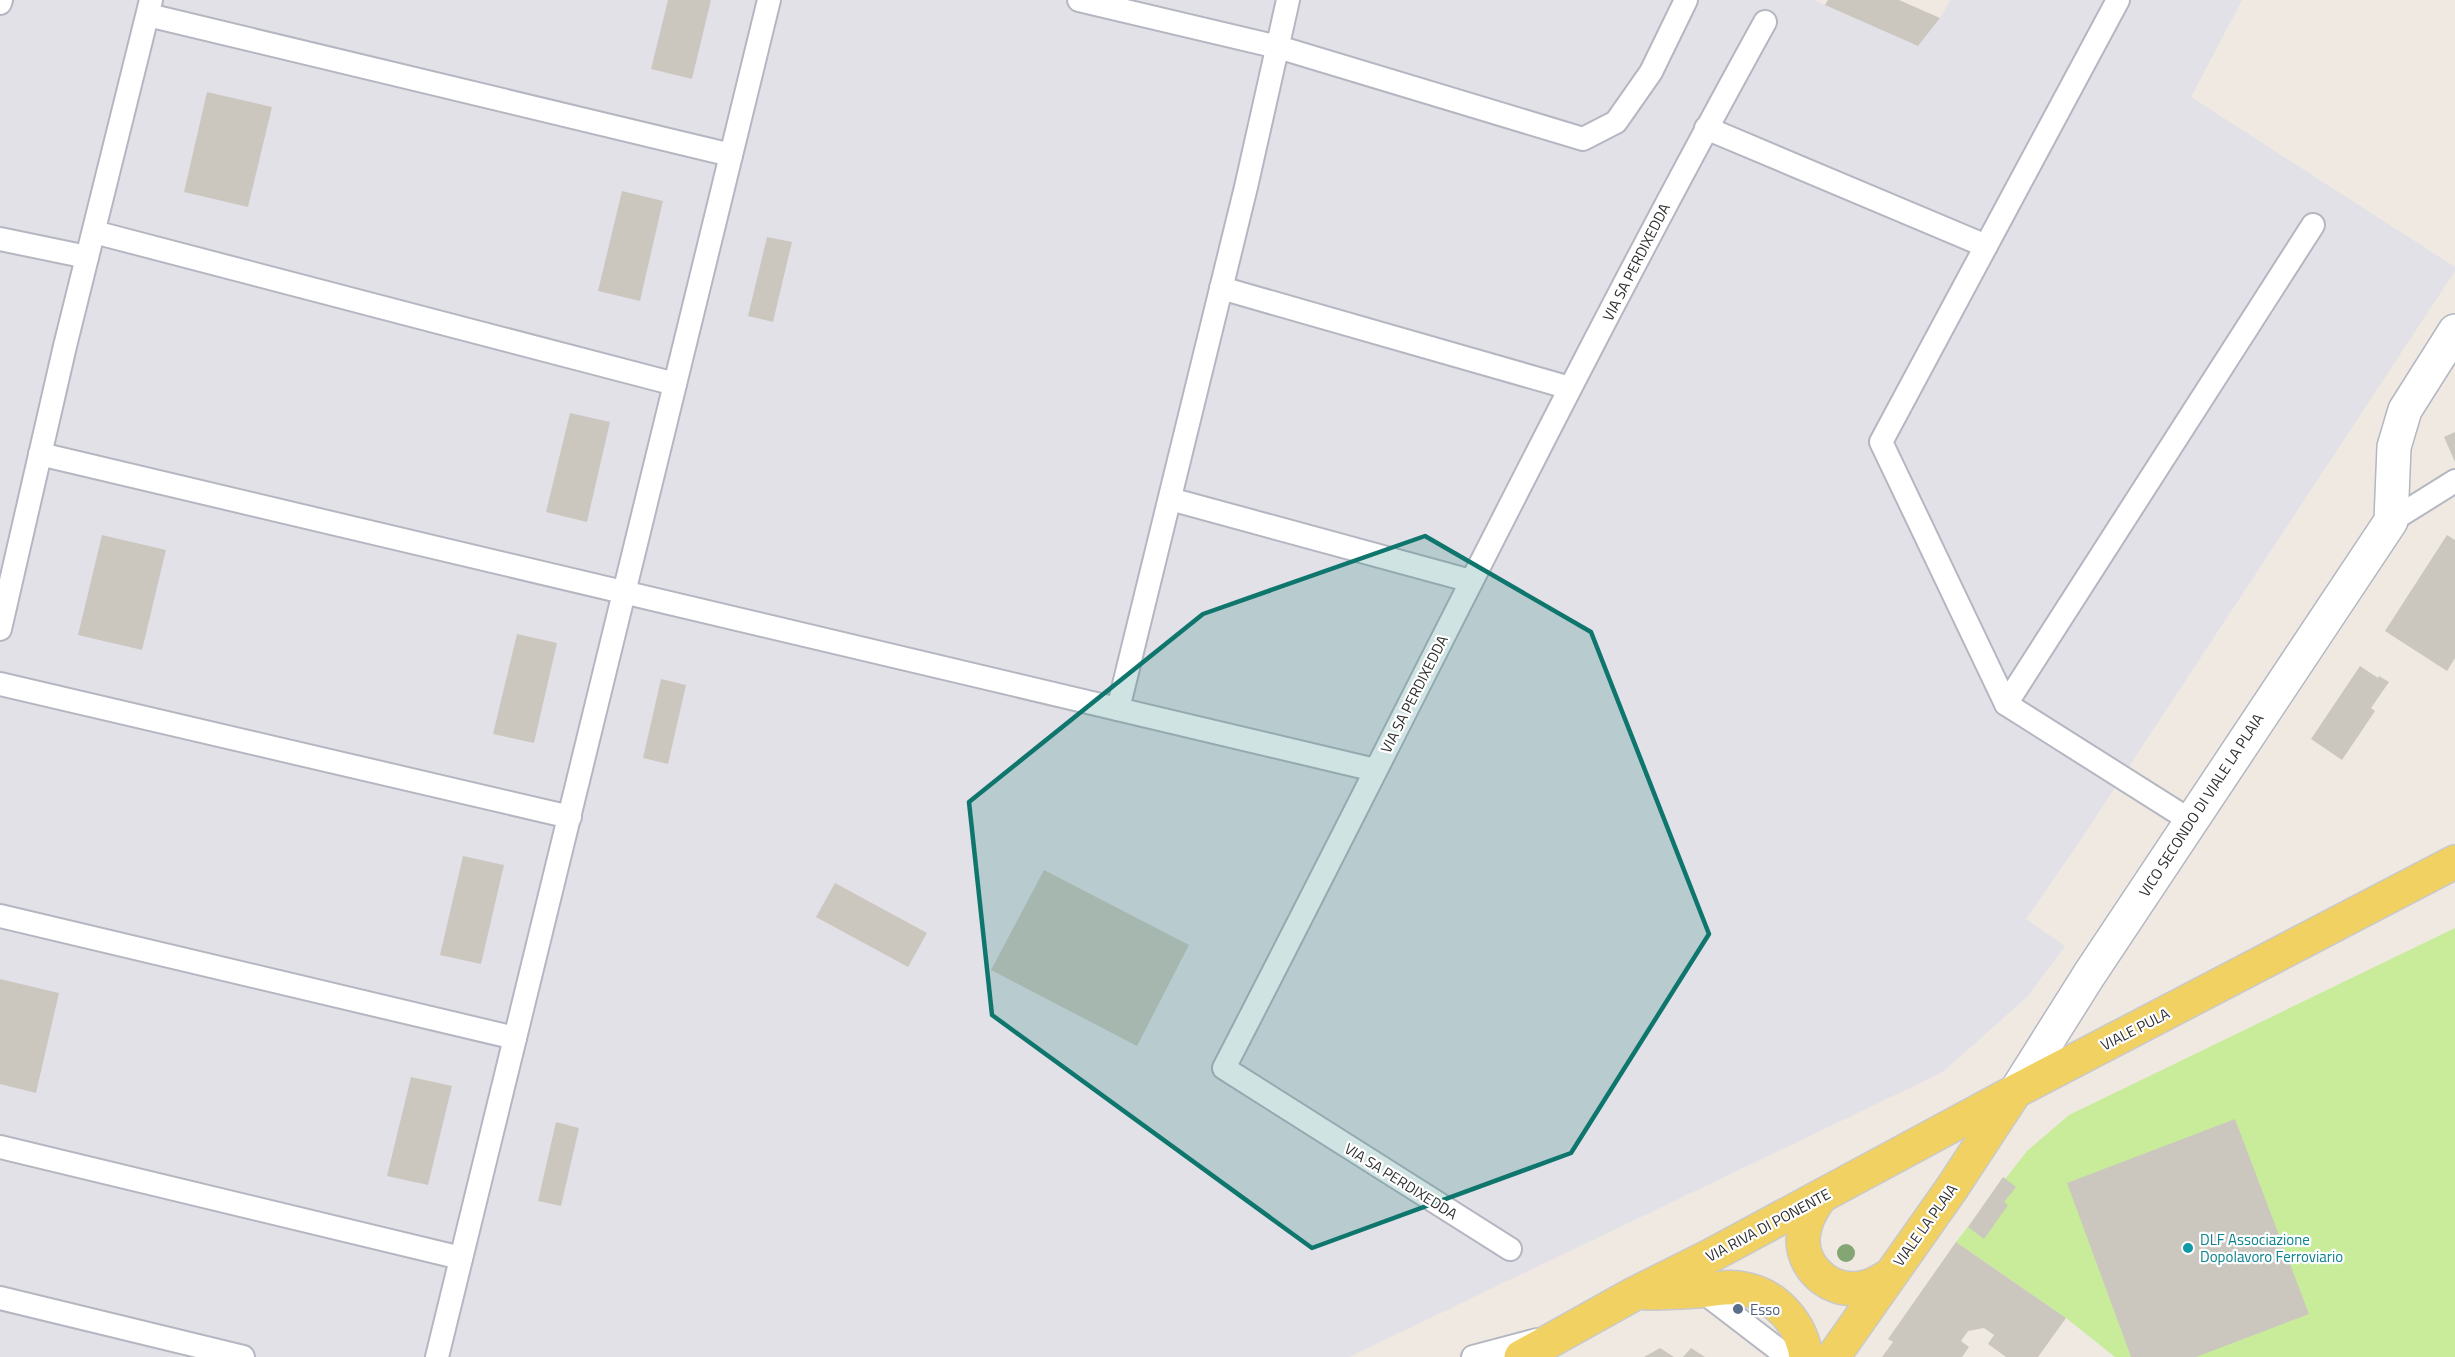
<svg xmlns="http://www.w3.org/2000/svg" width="2455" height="1357" viewBox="0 0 2455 1357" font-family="'Titillium Web',sans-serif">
  <rect width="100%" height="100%" fill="#efe9e1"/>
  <polygon fill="#e3e1e8" points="0,0 1814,0 1918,46 1940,18 1950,0 2242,0 2191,97 2455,267 2455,271 2076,847 2026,919 2065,946 2028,996 1943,1072 1349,1357 0,1357"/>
  <polygon fill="#c9ec9a" points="2455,928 2455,1357 2115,1357 2066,1318 1956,1242 2027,1151 2069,1115"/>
  <g fill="#cbc7bf">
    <polygon points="668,0 711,0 692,79 651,69"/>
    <polygon points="1828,0 1899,0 1940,18 1918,46 1825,5"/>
    <polygon points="207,92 272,107 248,207 184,192"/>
    <polygon points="622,191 663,201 640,301 598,291"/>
    <polygon points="767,237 792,242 773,322 748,316"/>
    <polygon points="570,413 610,422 587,522 546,512"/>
    <polygon points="2455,432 2455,462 2444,437"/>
    <polygon points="102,535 166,550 142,650 78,635"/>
    <polygon points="2447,535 2455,540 2455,658 2447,671 2385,631"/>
    <polygon points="517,634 557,643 534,743 493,734"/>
    <polygon points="2360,666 2378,678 2379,676 2389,682 2371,708 2375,711 2342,760 2311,739"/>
    <polygon points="661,679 686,685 668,764 643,758"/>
    <polygon points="463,856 504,865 481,964 440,955"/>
    <polygon points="1044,870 1189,945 1137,1046 991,970"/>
    <polygon points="835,883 927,933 908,967 816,917"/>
    <polygon points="0,979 59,993 36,1093 0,1084"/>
    <polygon points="411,1077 452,1086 428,1185 387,1176"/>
    <polygon points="2235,1119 2309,1314 2196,1357 2131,1357 2067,1183"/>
    <polygon points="556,1122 579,1128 561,1206 538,1201"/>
    <polygon points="2003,1177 2016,1187 2004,1202 2008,1205 1984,1239 1968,1227"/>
    <polygon points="1956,1242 2066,1318 2038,1357 2006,1357 1988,1344 1994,1335 1984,1328 1968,1331 1961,1341 1969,1347 1962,1357 1882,1357 1893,1342 1888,1339"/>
    <polygon points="1660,1348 1674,1357 1644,1357"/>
    <polygon points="1691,1348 1705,1357 1683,1357"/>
  </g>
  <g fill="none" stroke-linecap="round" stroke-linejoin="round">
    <defs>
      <g id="lane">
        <polyline points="1079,0 1278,47 1583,139 1616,122 1651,72 1686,0"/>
        <polyline points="0,3 1,0"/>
        <polyline points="148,15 731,155"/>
        <polyline points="1706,128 1986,246 1881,442 2006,704 2313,225"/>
        <polyline points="94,232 675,384"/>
        <polyline points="0,239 87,257"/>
        <polyline points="1986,246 2118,0"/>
        <polyline points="1221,288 1570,388"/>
        <polyline points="40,454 1375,770"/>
        <polyline points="1170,499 1471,581"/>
        <polyline points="2391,521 2455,481"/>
        <polyline points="0,629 65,346 151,0"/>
        <polyline points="0,684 570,817"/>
        <polyline points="2006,704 2191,821"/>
        <polyline points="1118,709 1246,187 1288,0"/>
        <polyline points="0,916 515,1038"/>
        <polyline points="0,1147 461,1258"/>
        <path d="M1510 1249 1224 1068C1404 720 1575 366 1765 22"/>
        <polyline points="1702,1291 1788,1357"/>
        <polyline points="0,1298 243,1357"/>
        <polyline points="437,1357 769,0"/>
        <polyline points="1473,1357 1537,1340"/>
      </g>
      <polyline id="street" points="2016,1091 2089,975 2391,521 2394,447 2405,410 2455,331"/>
      <g id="primary">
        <path d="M1820 1197C1814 1206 1807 1216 1805 1227 1795 1261 1826 1294 1861 1288 1871 1287 1879 1282 1887 1277"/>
        <path d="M1647 1293C1664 1293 1681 1292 1698 1291 1714 1290 1728 1285 1744 1289 1777 1295 1802 1325 1806 1357"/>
        <polyline points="1521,1357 1634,1294 1710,1256 2016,1091 2455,862"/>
        <polyline points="1833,1357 1952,1188 2013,1095"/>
      </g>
    </defs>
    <use href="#lane" stroke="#b4b7c1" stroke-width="26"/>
    <use href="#street" stroke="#b4b7c1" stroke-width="36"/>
    <use href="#primary" stroke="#c9c9c9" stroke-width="36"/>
    <use href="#lane" stroke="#fff" stroke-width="22"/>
    <use href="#street" stroke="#fff" stroke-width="33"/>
    <use href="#primary" stroke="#f2d163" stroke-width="33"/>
  </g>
  <circle fill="#84a574" cx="1846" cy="1253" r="9"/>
  <path fill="#0f766e" fill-opacity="0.2" stroke="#0f766e" stroke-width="4.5" stroke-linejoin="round" d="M1425 536 1591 632 1709 934 1571 1153 1312 1248 992 1015 969 802 1203 614Z"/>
  <circle fill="#0f9aa8" stroke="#fff" stroke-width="2" cx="2188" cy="1248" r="6"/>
  <circle fill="#5c6f8a" stroke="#fff" stroke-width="2" cx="1738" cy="1309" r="6"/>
  <g text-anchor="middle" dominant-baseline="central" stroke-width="4.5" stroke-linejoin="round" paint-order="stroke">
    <g font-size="15" fill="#2e2e2e" stroke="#fff">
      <text transform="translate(1636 262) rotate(-63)">VIA SA PERDIXEDDA</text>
      <text transform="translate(1414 694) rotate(-63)">VIA SA PERDIXEDDA</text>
      <text transform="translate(2201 805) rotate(-57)">VICO SECONDO DI VIALE LA PLAIA</text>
      <text transform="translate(2135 1029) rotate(-27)">VIALE PULA</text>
      <text transform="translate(1401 1181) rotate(32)">VIA SA PERDIXEDDA</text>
      <text transform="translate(1768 1225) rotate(-28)">VIA RIVA DI PONENTE</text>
      <text transform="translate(1925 1225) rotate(-54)">VIALE LA PLAIA</text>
    </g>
    <g font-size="15" fill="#0d838f" stroke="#fff" text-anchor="start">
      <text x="2200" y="1239">DLF Associazione<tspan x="2200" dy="17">Dopolavoro Ferroviario</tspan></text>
    </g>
    <g font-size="15" fill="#4e5e75" stroke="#fff" text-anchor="start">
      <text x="1750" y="1309">Esso</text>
    </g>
  </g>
</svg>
